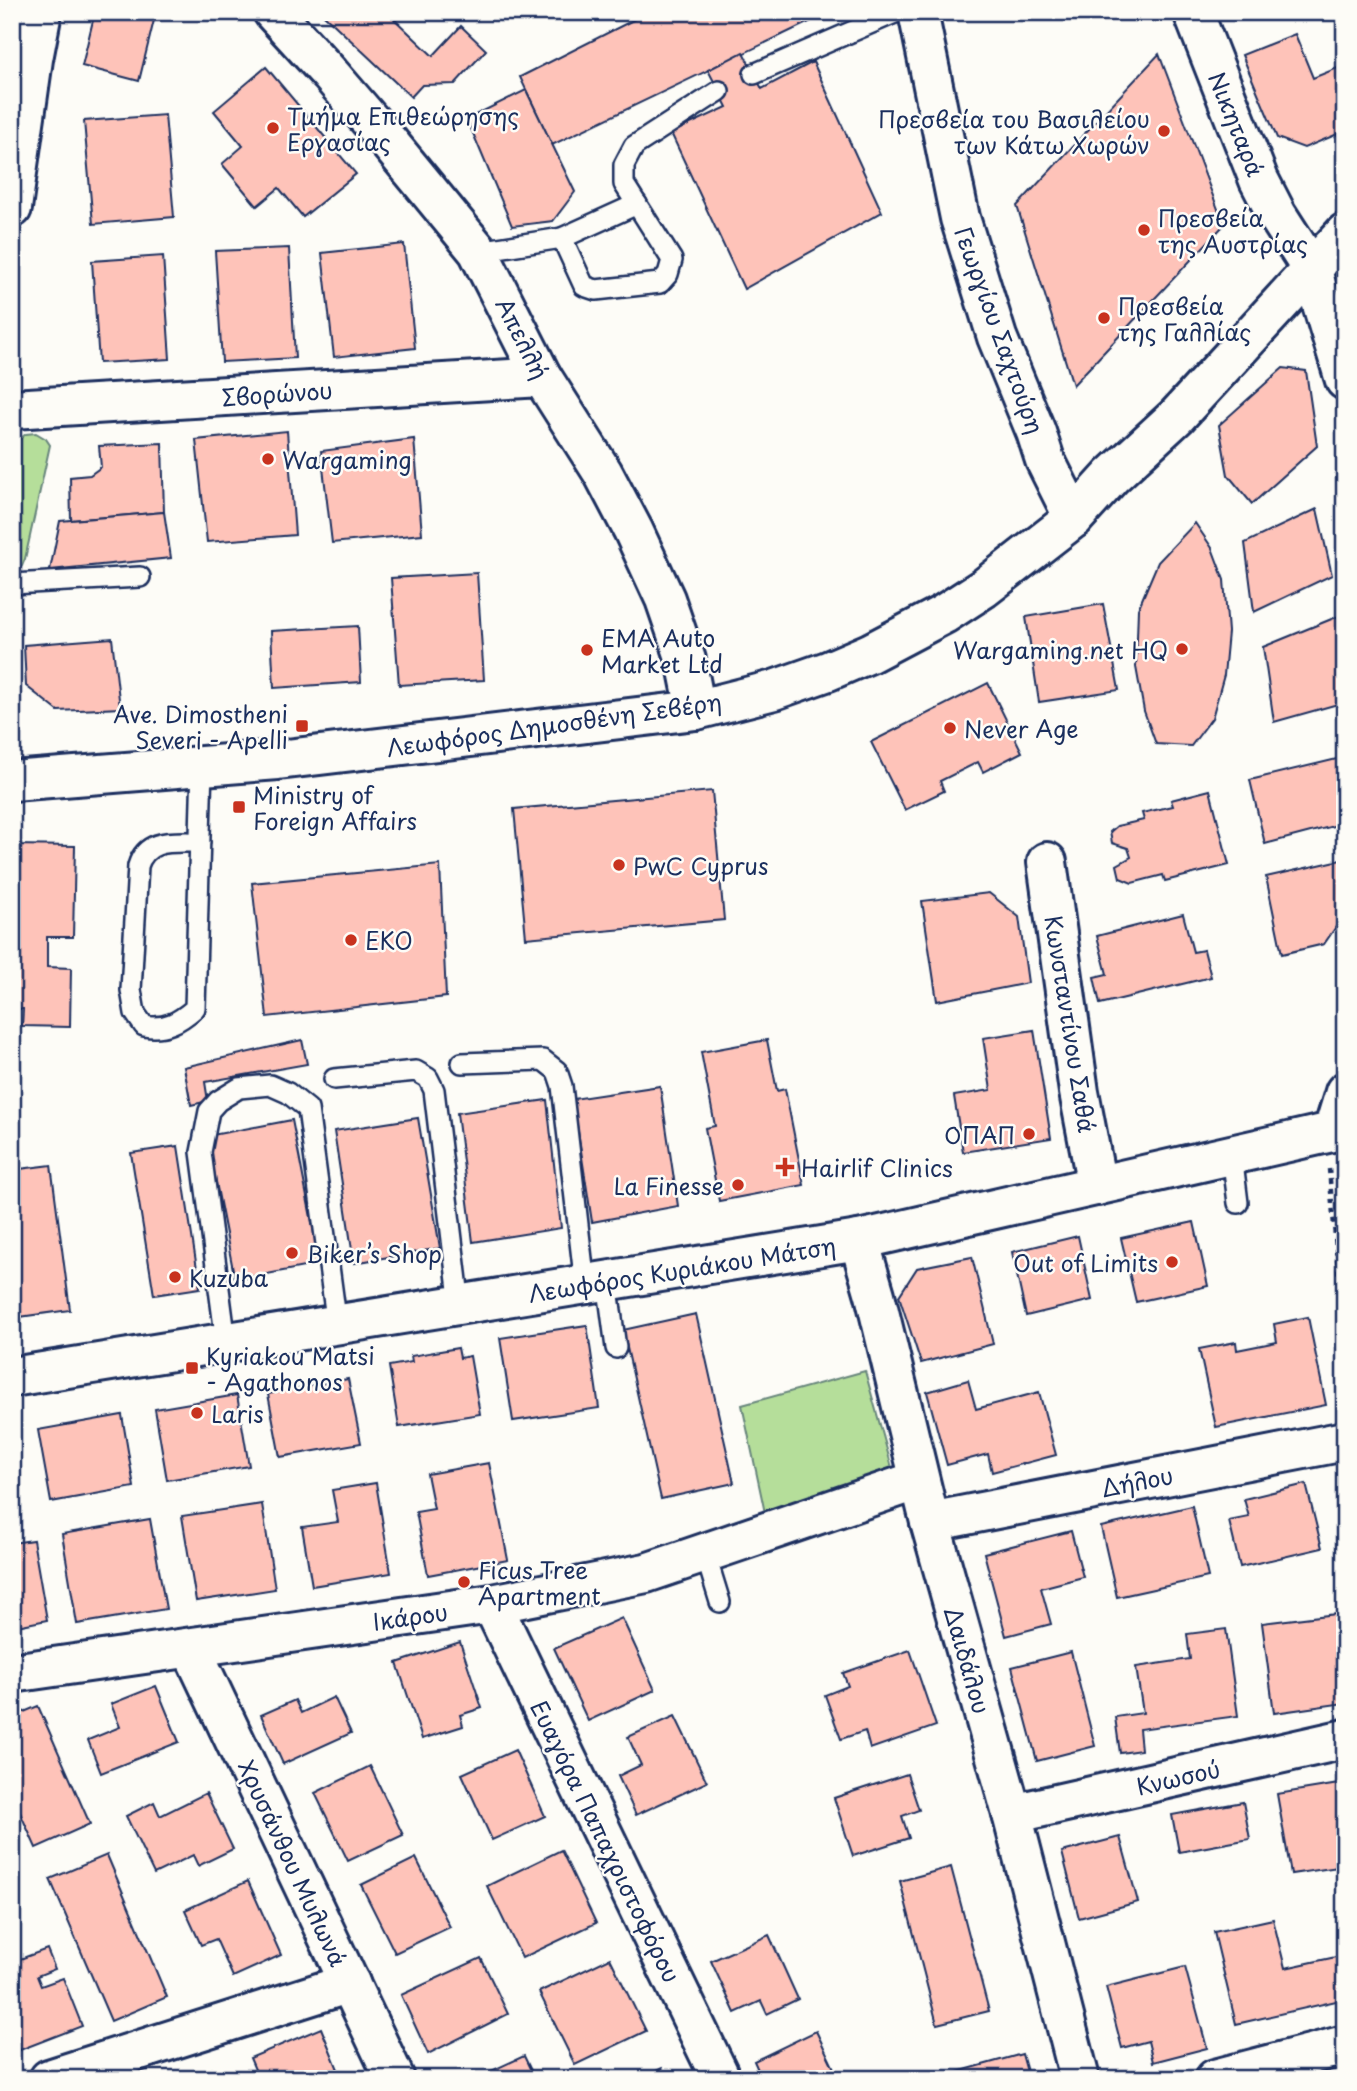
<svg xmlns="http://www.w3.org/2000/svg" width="1357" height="2091" viewBox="0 0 1357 2091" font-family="'Playpen Sans',sans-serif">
  <rect width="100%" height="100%" fill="#fdfcf7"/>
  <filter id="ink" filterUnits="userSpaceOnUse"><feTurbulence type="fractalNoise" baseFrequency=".0143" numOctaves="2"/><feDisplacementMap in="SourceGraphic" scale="14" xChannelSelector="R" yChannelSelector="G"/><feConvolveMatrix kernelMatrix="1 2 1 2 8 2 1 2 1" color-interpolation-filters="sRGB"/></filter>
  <g filter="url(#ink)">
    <g fill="#b5de9a" stroke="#68867c" stroke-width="2">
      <polygon points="36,433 46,439 50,445 25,559 22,566 14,568 12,445 26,434"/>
      <polygon points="865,1371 894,1475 765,1513 742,1405"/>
    </g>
    <g fill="#fec3b9" stroke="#1b2f5e" stroke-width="2">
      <polygon points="95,12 156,12 139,81 82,66"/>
      <polygon points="324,12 390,12 389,14 433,56 461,26 486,50 455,84 422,85 411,97 323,14"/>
      <polygon points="649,12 830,12 552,145 520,77"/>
      <polygon points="1295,34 1313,78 1345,65 1345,131 1304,148 1277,138 1242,55"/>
      <polygon points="743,52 762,89 813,62 882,212 744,289 671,133 727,107 708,70"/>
      <polygon points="1159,54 1224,225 1073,385 1017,206"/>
      <polygon points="266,67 356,174 303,217 279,188 257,206 222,164 243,146 214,111"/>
      <polygon points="526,90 575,192 553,221 512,226 467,119"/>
      <polygon points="165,115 174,217 93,224 84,121"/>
      <polygon points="404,244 415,348 334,357 322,253"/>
      <polygon points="289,248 295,358 222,362 215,251"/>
      <polygon points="163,256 170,359 99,363 92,261"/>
      <polygon points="1283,368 1306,371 1317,446 1252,504 1228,475 1219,425"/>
      <polygon points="287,431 295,535 207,542 196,440"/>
      <polygon points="414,439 422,534 332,543 321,451"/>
      <polygon points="162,443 164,512 71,520 70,477 90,475 101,467 99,446"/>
      <polygon points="1317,509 1332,575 1254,612 1245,543"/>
      <polygon points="164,512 171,558 50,570 60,521"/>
      <polygon points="1195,523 1212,548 1224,580 1228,632 1224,675 1212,718 1191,746 1156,744 1144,711 1136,667 1138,609 1158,562"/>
      <polygon points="477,573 484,680 399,685 391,578"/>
      <polygon points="1103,604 1119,690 1039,702 1026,617"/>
      <polygon points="1339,616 1345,647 1345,702 1274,722 1263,647"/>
      <polygon points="358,626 361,682 274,688 271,631"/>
      <polygon points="112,638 120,708 58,711 26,686 24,645"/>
      <polygon points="988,683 1022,752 983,772 978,762 940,781 944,791 905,810 871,742"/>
      <polygon points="1345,757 1345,823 1265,844 1250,780"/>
      <polygon points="1210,790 1229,865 1165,881 1163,875 1132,883 1120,878 1117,865 1131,857 1128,848 1112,843 1110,832 1117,826 1144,820 1142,813 1173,806 1171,800"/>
      <polygon points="712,791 724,920 526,938 514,809"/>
      <polygon points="12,845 75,846 73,937 47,937 47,967 71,968 70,1027 22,1026 23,1009 12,1009"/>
      <polygon points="1345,859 1345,912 1340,921 1324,944 1282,954 1266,877"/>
      <polygon points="440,865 446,997 267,1017 252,883"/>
      <polygon points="989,893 1019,917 1028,983 937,1001 922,901"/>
      <polygon points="1183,914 1193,952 1204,950 1211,977 1100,1004 1094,977 1107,974 1097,936"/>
      <polygon points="1034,1030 1051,1138 963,1152 954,1096 991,1090 983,1038"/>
      <polygon points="302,1040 307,1064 205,1082 208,1101 191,1105 184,1067"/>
      <polygon points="767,1040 777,1091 785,1089 804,1185 719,1201 705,1128 715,1126 701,1052"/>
      <polygon points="660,1086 678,1206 592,1222 573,1099"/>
      <polygon points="547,1100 561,1228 473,1242 457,1113"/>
      <polygon points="418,1118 440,1248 354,1263 334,1131"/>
      <polygon points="292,1120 320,1264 235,1280 207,1136"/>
      <polygon points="178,1146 200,1288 154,1295 131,1153"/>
      <polygon points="51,1165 70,1310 12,1318 12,1170"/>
      <polygon points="1194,1222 1208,1286 1136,1302 1121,1238"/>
      <polygon points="1078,1236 1092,1300 1026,1316 1012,1252"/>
      <polygon points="972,1257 993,1344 921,1363 899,1296 917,1268"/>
      <polygon points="696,1314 734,1483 661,1499 623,1330"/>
      <polygon points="1308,1317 1326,1405 1216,1427 1199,1349 1236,1342 1237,1350 1277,1342 1274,1324"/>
      <polygon points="587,1325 599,1408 513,1421 500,1338"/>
      <polygon points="458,1348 460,1358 470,1356 480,1414 399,1427 389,1366 412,1362 411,1356"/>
      <polygon points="348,1379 361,1443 280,1457 268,1394"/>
      <polygon points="968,1380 976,1409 1039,1392 1056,1455 992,1472 988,1454 947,1465 927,1392"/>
      <polygon points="237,1395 249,1466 167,1480 155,1409"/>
      <polygon points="122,1415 134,1487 51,1502 38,1430"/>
      <polygon points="489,1463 508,1560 428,1575 416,1512 434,1509 427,1474"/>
      <polygon points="12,1465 20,1505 12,1506"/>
      <polygon points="376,1483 391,1573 312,1586 302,1527 338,1522 332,1490"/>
      <polygon points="1306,1484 1322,1548 1240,1567 1229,1521 1249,1517 1244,1499"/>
      <polygon points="262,1504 275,1589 196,1601 182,1516"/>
      <polygon points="1192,1506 1208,1577 1117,1597 1101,1527"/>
      <polygon points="150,1519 166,1609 77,1624 62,1534"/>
      <polygon points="1071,1531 1083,1577 1041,1588 1051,1624 1006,1636 984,1553"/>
      <polygon points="33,1540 47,1620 12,1627 12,1543"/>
      <polygon points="1345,1613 1345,1703 1274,1713 1262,1623"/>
      <polygon points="622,1618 655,1690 588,1721 554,1648"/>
      <polygon points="1226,1629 1238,1716 1139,1729 1141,1750 1120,1753 1115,1717 1143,1713 1136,1667 1190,1659 1187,1634"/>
      <polygon points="460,1642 482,1708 460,1715 463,1726 422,1739 397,1663"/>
      <polygon points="910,1650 936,1726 870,1749 865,1731 841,1739 825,1695 848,1686 843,1673"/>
      <polygon points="1071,1652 1095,1746 1037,1761 1012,1667"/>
      <polygon points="156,1686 179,1742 101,1773 88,1740 120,1727 111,1704"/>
      <polygon points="334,1697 351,1733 283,1764 261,1715 295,1700 301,1713"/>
      <polygon points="38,1706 90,1824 36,1848 12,1795 12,1717"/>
      <polygon points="675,1716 707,1782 636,1815 618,1776 641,1765 628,1737"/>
      <polygon points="515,1750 545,1816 492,1840 462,1774"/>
      <polygon points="370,1766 403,1835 348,1861 315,1793"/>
      <polygon points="907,1774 919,1810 902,1816 909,1838 853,1856 834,1798"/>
      <polygon points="1345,1783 1345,1866 1291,1874 1277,1794"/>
      <polygon points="206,1793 233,1849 198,1866 193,1855 154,1874 126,1816 154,1802 160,1816"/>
      <polygon points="1243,1802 1250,1839 1179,1852 1172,1815"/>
      <polygon points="1120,1837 1138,1902 1079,1918 1062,1852"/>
      <polygon points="561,1850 596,1923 522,1958 487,1886"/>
      <polygon points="107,1855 167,1997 111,2021 50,1879"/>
      <polygon points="416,1858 450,1927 395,1953 361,1885"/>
      <polygon points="951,1867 989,2011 937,2024 900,1881"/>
      <polygon points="248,1881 281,1955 233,1977 216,1939 201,1945 185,1910"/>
      <polygon points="1273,1919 1285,1968 1345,1955 1345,1999 1236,2024 1214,1932"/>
      <polygon points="769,1935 798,1999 767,2014 761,2001 735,2013 711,1961"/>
      <polygon points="47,1949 55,1969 37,1976 41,1986 63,1978 82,2026 12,2053 12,1962"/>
      <polygon points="481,1958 508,2014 428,2054 401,1995"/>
      <polygon points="610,1958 646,2031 575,2065 539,1992"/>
      <polygon points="1185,1967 1207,2048 1153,2062 1148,2041 1122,2048 1106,1987"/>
      <polygon points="321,2028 342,2079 259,2079 250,2058"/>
      <polygon points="816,2031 839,2079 762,2079 754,2061"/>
      <polygon points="1022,2054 1029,2079 932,2079"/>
      <polygon points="524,2056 535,2079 474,2079"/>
      <polygon points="662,2068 667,2079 640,2079"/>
      <polygon points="211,2069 215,2079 188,2079"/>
    </g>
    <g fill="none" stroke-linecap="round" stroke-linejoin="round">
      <defs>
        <g id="lane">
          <polyline points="754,74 897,12"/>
          <polyline points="562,238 584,286 596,290 660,283 668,274 672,260 624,184 624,165 634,146 719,91"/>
          <polyline points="478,251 562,238 637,204"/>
          <polyline points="12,584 140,577"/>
          <path d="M200 842C174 843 147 837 138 866L131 990 135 1013 144 1026C165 1030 179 1022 195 1008L202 766"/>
          <polyline points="462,1063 543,1060 557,1071 562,1086 585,1285"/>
          <polyline points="334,1079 416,1071 428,1078 434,1090 460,1306"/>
          <polyline points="1232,1154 1238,1203"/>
          <polyline points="607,1281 616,1348"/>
          <polyline points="226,1342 201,1152 209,1111 218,1101 239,1088 270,1085 288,1093 308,1109 337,1326"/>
          <polyline points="705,1553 720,1602"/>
        </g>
        <g id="street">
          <polyline points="273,12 330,74 386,139 478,251 542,377 603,473 633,530 665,599 686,660 696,710"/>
          <polyline points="918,12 960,218 997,337 1036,432 1045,460 1074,518"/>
          <polyline points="1193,12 1259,180 1277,215 1311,268 1345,380"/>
          <polyline points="12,409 542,377"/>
          <polyline points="1047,862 1079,1092 1097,1186"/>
          <polyline points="1333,1131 1345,1092"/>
          <polyline points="859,1240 875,1295 930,1522 1012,1814 1080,2079"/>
          <polyline points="930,1522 1345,1441"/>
          <polyline points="492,1604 721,2079"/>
          <polyline points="191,1648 395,2079"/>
          <polyline points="12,1673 492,1604 646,1573 919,1480"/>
          <polyline points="1012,1814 1345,1739"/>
          <polyline points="49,2079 350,1983"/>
          <polyline points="1215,2079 1345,2045"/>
        </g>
        <g id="secondary">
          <polyline points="12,208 33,59 42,12"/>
          <polyline points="12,781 278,760 696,710 774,690 828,671 870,653 944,614 984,588 1074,518 1112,476 1177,416 1345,233"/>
          <polyline points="12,1377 859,1240 1345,1129"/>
        </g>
      </defs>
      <use href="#lane" stroke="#1b2f5e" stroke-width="24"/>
      <use href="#street" stroke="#1b2f5e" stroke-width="44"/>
      <use href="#secondary" stroke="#1b2f5e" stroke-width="44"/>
      <polyline stroke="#1b2f5e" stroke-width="4.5" stroke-dasharray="5 5" stroke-linecap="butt" points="1329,1169 1345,1349"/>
      <use href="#lane" stroke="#fdfcf7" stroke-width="19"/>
      <use href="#street" stroke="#fdfcf7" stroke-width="38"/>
      <use href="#secondary" stroke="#fdfcf7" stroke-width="38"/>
    </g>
  </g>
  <g fill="#c8321e" stroke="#fdfcf7" stroke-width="2.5">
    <circle cx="273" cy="128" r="7"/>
    <circle cx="1164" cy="131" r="7"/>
    <circle cx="1144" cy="230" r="7"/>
    <circle cx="1104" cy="318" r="7"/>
    <circle cx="268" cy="459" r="7"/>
    <circle cx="1182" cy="649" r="7"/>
    <circle cx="587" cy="650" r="7"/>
    <rect x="295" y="719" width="14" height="14" rx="3.5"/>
    <circle cx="950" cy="728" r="7"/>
    <rect x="232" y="800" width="14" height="14" rx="3.5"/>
    <circle cx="619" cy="865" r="7"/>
    <circle cx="351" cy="940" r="7"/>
    <circle cx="1029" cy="1134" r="7"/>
    <path d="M781.5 1156.5h7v7h7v7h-7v7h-7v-7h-7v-7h7z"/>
    <circle cx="738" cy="1185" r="7"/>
    <circle cx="292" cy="1253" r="7"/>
    <circle cx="1172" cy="1262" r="7"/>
    <circle cx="175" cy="1277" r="7"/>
    <rect x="185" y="1361" width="14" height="14" rx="3.5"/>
    <circle cx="197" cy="1413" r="7"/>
    <circle cx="464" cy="1582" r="7"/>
  </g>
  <g text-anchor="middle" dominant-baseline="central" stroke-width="5" stroke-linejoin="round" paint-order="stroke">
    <g font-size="23" fill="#1b2f5e" stroke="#fdfcf7" text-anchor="start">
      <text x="287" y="115">Τμήμα Επιθεώρησης<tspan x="287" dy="26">Εργασίας</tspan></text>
      <text x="1150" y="118" text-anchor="end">Πρεσβεία του Βασιλείου<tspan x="1150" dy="26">των Κάτω Χωρών</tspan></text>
      <text x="1158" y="217">Πρεσβεία<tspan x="1158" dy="26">της Αυστρίας</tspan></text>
      <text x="1118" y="305">Πρεσβεία<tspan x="1118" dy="26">της Γαλλίας</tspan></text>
      <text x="282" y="459">Wargaming</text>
      <text x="601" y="637">EMA Auto<tspan x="601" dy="26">Market Ltd</tspan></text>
      <text x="1168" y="649" text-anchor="end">Wargaming.net HQ</text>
      <text x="288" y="713" text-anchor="end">Ave. Dimostheni<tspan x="288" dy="26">Severi - Apelli</tspan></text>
      <text x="964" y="728">Never Age</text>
      <text x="253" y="794">Ministry of<tspan x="253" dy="26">Foreign Affairs</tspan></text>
      <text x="633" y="865">PwC Cyprus</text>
      <text x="365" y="940">EKO</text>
      <text x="1015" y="1134" text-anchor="end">ΟΠΑΠ</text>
      <text x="801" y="1167">Hairlif Clinics</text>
      <text x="724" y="1185" text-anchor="end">La Finesse</text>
      <text x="306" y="1253">Biker’s Shop</text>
      <text x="1158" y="1262" text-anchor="end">Out of Limits</text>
      <text x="189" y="1277">Kuzuba</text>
      <text x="206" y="1355">Kyriakou Matsi<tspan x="206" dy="26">- Agathonos</tspan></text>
      <text x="211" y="1413">Laris</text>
      <text x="478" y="1569">Ficus Tree<tspan x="478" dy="26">Apartment</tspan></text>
    </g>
    <g font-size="23" fill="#1b2f5e" stroke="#fdfcf7">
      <text transform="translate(1237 124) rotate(68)">Νικηταρά</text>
      <text transform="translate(1000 330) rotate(70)">Γεωργίου Σαχτούρη</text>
      <text transform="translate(523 338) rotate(63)">Απελλή</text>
      <text transform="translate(277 393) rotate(-4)">Σβορώνου</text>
      <text transform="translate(554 724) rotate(-8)">Λεωφόρος Δημοσθένη Σεβέρη</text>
      <text transform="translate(1071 1024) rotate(81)">Κωνσταντίνου Σαθά</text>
      <text transform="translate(682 1269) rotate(-9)">Λεωφόρος Κυριάκου Μάτση</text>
      <text transform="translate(1137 1481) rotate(-11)">Δήλου</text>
      <text transform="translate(410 1616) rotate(-8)">Ικάρου</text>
      <text transform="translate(968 1660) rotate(74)">Δαιδάλου</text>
      <text transform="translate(1178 1777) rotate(-13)">Κνωσού</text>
      <text transform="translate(606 1841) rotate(64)">Ευαγόρα Παπαχριστοφόρου</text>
      <text transform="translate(293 1863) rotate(65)">Χρυσάνθου Μυλωνά</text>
    </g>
  </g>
  <rect width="1357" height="2091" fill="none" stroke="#fdfcf7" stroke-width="42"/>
  <rect x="21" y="21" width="1315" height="2049" fill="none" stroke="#1b2f5e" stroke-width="2.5" filter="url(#ink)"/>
</svg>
